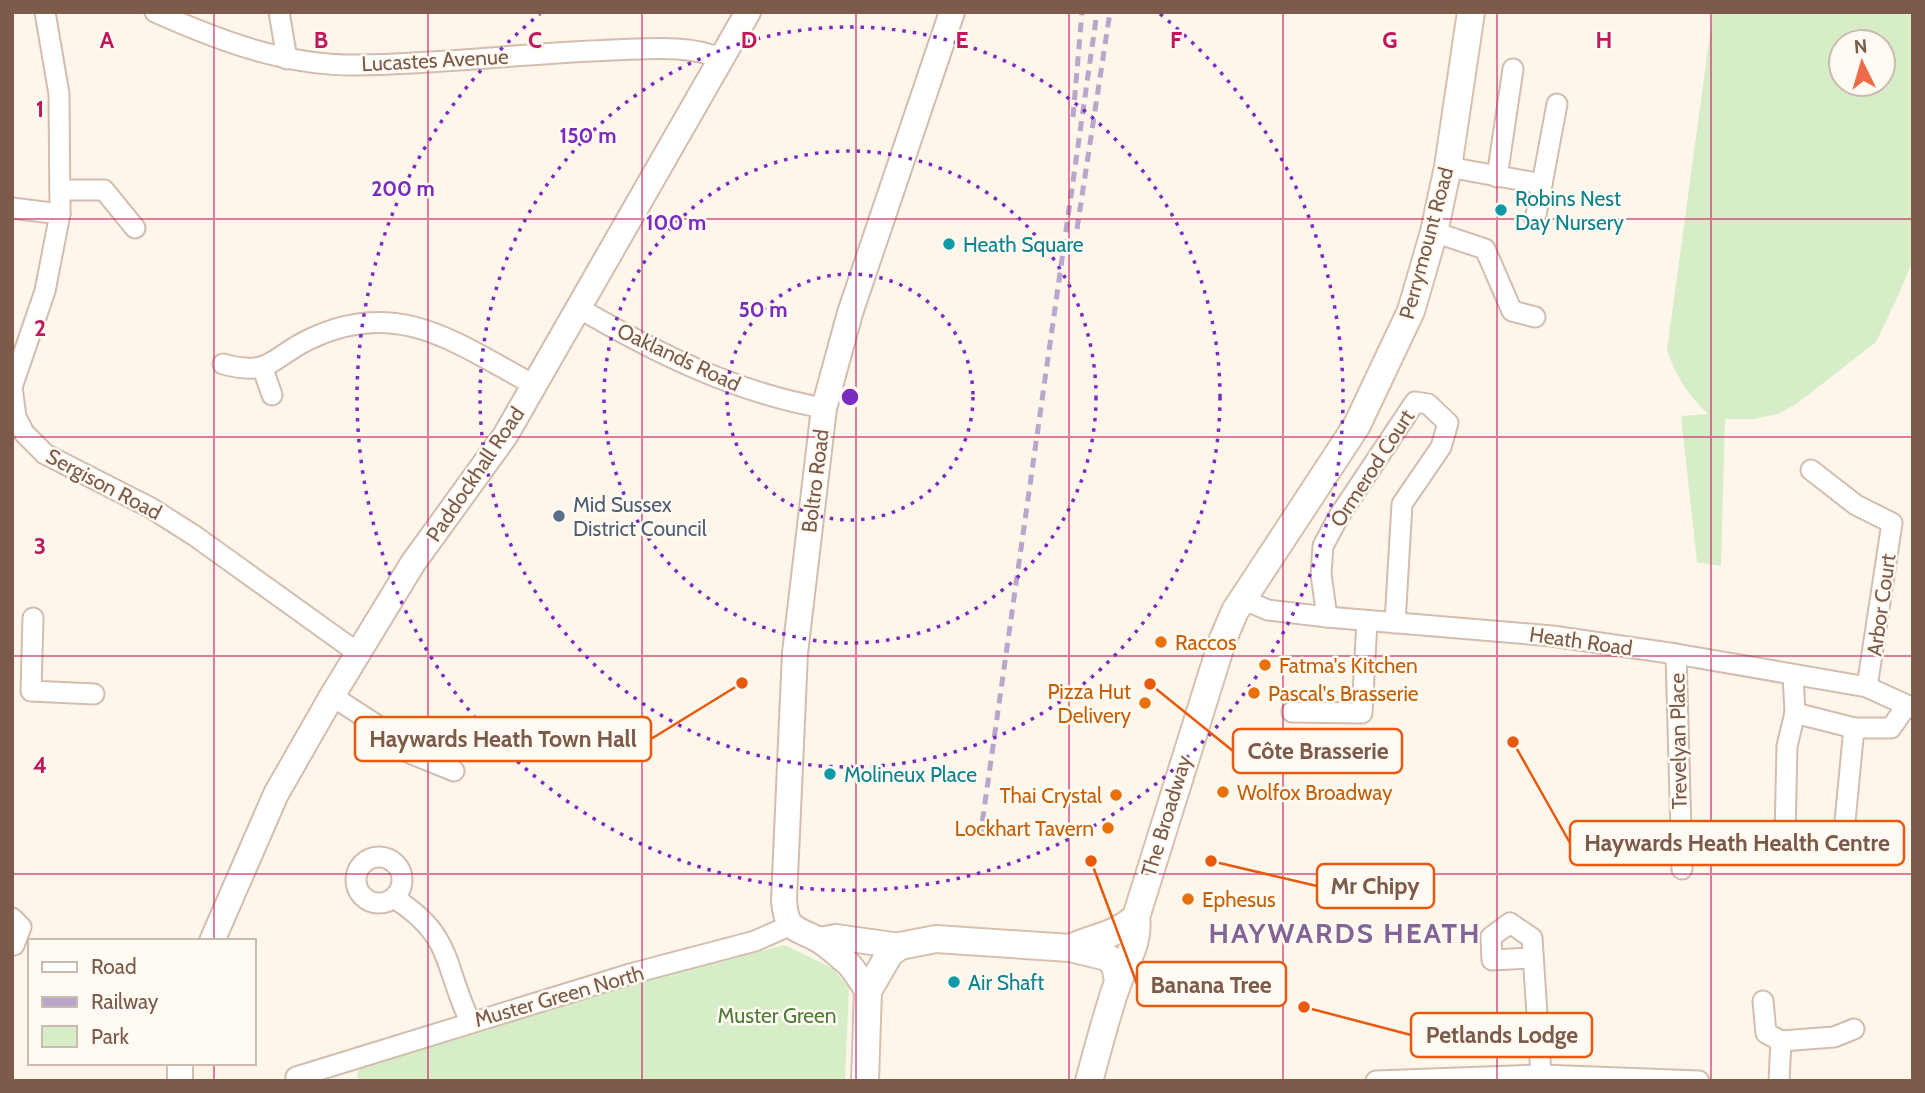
<svg xmlns="http://www.w3.org/2000/svg" width="1925" height="1093" viewBox="0 0 1925 1093" font-family="Cabin,sans-serif">
  <rect width="100%" height="100%" fill="#fef6eb"/>
  <g fill="#d7edc7" fill-rule="evenodd">
    <path d="M1713 12H1913V260L1898 296 1876 342 1799 402 1778 414 1754 419H1725L1721 566 1697 562 1681 416 1708 414C1688 395 1676 377 1667 350ZM1841 42H1883V84H1841Z"/>
    <polygon points="785,945 832,968 849,987 845,1081 359,1081 357,1073 363,1065 636,982"/>
  </g>
  <g fill="none" stroke-linecap="round" stroke-linejoin="round">
    <defs>
      <g id="minor">
        <polyline points="45,12 59,94 60,214 45,291 12,387 16,417 24,433 45,454 151,508 195,536 358,653"/>
        <path d="M155 12C220 41 286 66 358 65 443 64 528 53 612 50 648 49 690 44 722 59"/>
        <polyline points="279,12 287,59"/>
        <polyline points="1448,167 1542,184 1557,104"/>
        <polyline points="1497,177 1513,69"/>
        <polyline points="61,190 104,190 135,228"/>
        <polyline points="12,208 60,214"/>
        <polyline points="1535,220 1542,184"/>
        <polyline points="1434,232 1485,249 1512,311 1535,317"/>
        <path d="M577 307C654 352 736 393 824 408"/>
        <path d="M223 364C271 377 270 358 310 339 399 296 459 345 534 385"/>
        <polyline points="263,369 272,395"/>
        <polyline points="1811,470 1856,505 1892,523 1867,687"/>
        <polyline points="1244,600 1268,610 1327,617 1552,636 1676,654 1867,687 1913,708"/>
        <polyline points="1327,617 1321,574 1323,546 1339,516 1415,402 1428,404 1448,423 1441,447 1402,504 1395,623"/>
        <polyline points="33,618 31,691 94,694"/>
        <polyline points="1676,654 1682,869"/>
        <polyline points="1793,675 1795,713 1854,728 1891,728 1907,705"/>
        <polyline points="332,696 375,724 386,740 400,749 454,771"/>
        <polyline points="1292,712 1362,713 1367,621"/>
        <polyline points="1795,713 1787,746 1785,836 1843,842 1854,728"/>
        <circle cx="379" cy="880" r="23"/>
        <path d="M394 898C454 936 443 965 470 1021"/>
        <polyline points="12,918 21,927 14,945"/>
        <polyline points="1532,958 1492,960 1491,937 1510,923 1532,938 1541,1075"/>
        <polyline points="1763,1001 1766,1033 1781,1041"/>
        <polyline points="296,1077 630,974 755,941 791,925"/>
        <polyline points="1376,1081 1541,1075 1699,1081"/>
        <polyline points="1779,1081 1781,1041 1834,1037 1854,1029"/>
      </g>
      <g id="tertiary">
        <polyline points="819,940 836,937 900,946"/>
        <polyline points="212,941 276,794 332,696 413,563 505,436 748,12"/>
        <path d="M868 991C859 980 855 968 844 960 836 953 826 944 817 939 794 927 786 930 784 900L795 653 824 408 850 313 952 12"/>
        <polyline points="180,1063 180,1081"/>
      </g>
      <g id="secondary">
        <path d="M1072 947C1095 937 1117 935 1136 917"/>
        <polyline points="865,1081 868,991 890,953 900,946 936,939 1070,948 1107,957 1115,965 1118,981"/>
        <path d="M1089 1081C1098 1049 1106 1016 1117 985 1125 962 1140 943 1136 917L1223 639 1235 611 1357 425 1411 311 1434 232 1448 167 1471 12"/>
      </g>
    </defs>
    <use href="#minor" stroke="#d2bdae" stroke-width="23"/>
    <use href="#tertiary" stroke="#d2bdae" stroke-width="28"/>
    <use href="#secondary" stroke="#d7c0ae" stroke-width="30"/>
    <use href="#minor" stroke="#fff" stroke-width="19"/>
    <use href="#tertiary" stroke="#fff" stroke-width="24"/>
    <use href="#secondary" stroke="#fff" stroke-width="26"/>
    <g stroke="#b9a6ca" stroke-width="5" stroke-dasharray="10 7" stroke-linecap="butt">
      <polyline points="1073,117 1082,12"/>
      <polyline points="1077,229 1110,12"/>
      <polyline points="980,838 1097,12"/>
    </g>
  </g>
  <path fill="none" stroke="#c2185b" stroke-width="2" stroke-opacity="0.55" d="M214 12V941M428 12V1081M642 12V1081M856 12V1081M1069 12V1081M1283 12V1081M1497 12V1081M1711 12V1081M12 219H1913M12 437H1913M12 656H1913M12 874H1913M214 1063V1081"/>
  <g fill="none" stroke="#7b2cbf" stroke-width="3.5" stroke-dasharray="3.5 7">
    <circle cx="850" cy="397" r="123"/>
    <circle cx="850" cy="397" r="246"/>
    <circle cx="850" cy="397" r="370"/>
    <path d="M1160 14A493 493 0 1 1 540 14"/>
  </g>
  <g fill="#0f9aa8" stroke="#fffaf2" stroke-width="2.5">
    <circle cx="1501" cy="210" r="7"/>
    <circle cx="949" cy="244" r="7"/>
    <circle cx="830" cy="774" r="7"/>
    <circle cx="954" cy="982" r="7"/>
  </g>
  <circle fill="#5c6f8a" stroke="#fffaf2" stroke-width="2.5" cx="559" cy="516" r="7"/>
  <g fill="#e8710a" stroke="#fffaf2" stroke-width="2.5">
    <circle cx="1161" cy="642" r="7"/>
    <circle cx="1265" cy="665" r="7"/>
    <circle cx="1254" cy="693" r="7"/>
    <circle cx="1145" cy="703" r="7"/>
    <circle cx="1223" cy="792" r="7"/>
    <circle cx="1116" cy="795" r="7"/>
    <circle cx="1108" cy="828" r="7"/>
    <circle cx="1188" cy="899" r="7"/>
  </g>
  <g text-anchor="middle" dominant-baseline="central" stroke-width="5" stroke-linejoin="round" paint-order="stroke">
    <g font-size="21" fill="#7c5b4b" stroke="#fffaf2">
      <text transform="translate(435 60) rotate(-3)">Lucastes Avenue</text>
      <text transform="translate(1426 243) rotate(-75)">Perrymount Road</text>
      <text transform="translate(679 357) rotate(25)">Oaklands Road</text>
      <text transform="translate(1372 468) rotate(-57)">Ormerod Court</text>
      <text transform="translate(475 474) rotate(-56)">Paddockhall Road</text>
      <text transform="translate(815 481) rotate(-83)">Boltro Road</text>
      <text transform="translate(104 484) rotate(28)">Sergison Road</text>
      <text transform="translate(1881 605) rotate(-82)">Arbor Court</text>
      <text transform="translate(1581 641) rotate(8)">Heath Road</text>
      <text transform="translate(1678 741) rotate(-91)">Trevelyan Place</text>
      <text transform="translate(1166 816) rotate(-73)">The Broadway</text>
      <text transform="translate(559 996) rotate(-16)">Muster Green North</text>
    </g>
    <g font-size="21" fill="#0d838f" stroke="#fffaf2" text-anchor="start">
      <text x="1515" y="198">Robins Nest<tspan x="1515" dy="24">Day Nursery</tspan></text>
      <text x="963" y="244">Heath Square</text>
      <text x="844" y="774">Molineux Place</text>
      <text x="968" y="982">Air Shaft</text>
    </g>
    <g font-size="21" fill="#4e5e75" stroke="#fffaf2" text-anchor="start">
      <text x="573" y="504">Mid Sussex<tspan x="573" dy="24">District Council</tspan></text>
    </g>
    <g font-size="21" fill="#c56008" stroke="#fffaf2" text-anchor="start">
      <text x="1175" y="642">Raccos</text>
      <text x="1279" y="665">Fatma's Kitchen</text>
      <text x="1131" y="691" text-anchor="end">Pizza Hut<tspan x="1131" dy="24">Delivery</tspan></text>
      <text x="1268" y="693">Pascal's Brasserie</text>
      <text x="1237" y="792">Wolfox Broadway</text>
      <text x="1102" y="795" text-anchor="end">Thai Crystal</text>
      <text x="1094" y="828" text-anchor="end">Lockhart Tavern</text>
      <text x="1202" y="899">Ephesus</text>
    </g>
    <g font-size="21" fill="#527c3f" stroke="#fffaf2">
      <text x="777" y="1015">Muster Green</text>
    </g>
    <g font-size="28" font-weight="bold" letter-spacing="2" fill="#846397" stroke="#fffaf2">
      <text x="1345" y="933">HAYWARDS HEATH</text>
    </g>
  </g>
  <g font-size="23" text-anchor="middle" font-weight="bold" fill="#c2185b" stroke="#fffaf2" stroke-width="5" stroke-linejoin="round" paint-order="stroke">
    <text x="107" y="48">A</text>
    <text x="321" y="48">B</text>
    <text x="535" y="48">C</text>
    <text x="749" y="48">D</text>
    <text x="962" y="48">E</text>
    <text x="1176" y="48">F</text>
    <text x="1390" y="48">G</text>
    <text x="1604" y="48">H</text>
    <text x="40" y="117">1</text>
    <text x="40" y="336">2</text>
    <text x="40" y="554">3</text>
    <text x="40" y="773">4</text>
  </g>
  <circle cx="850" cy="397" r="10" fill="#7b2cbf" stroke="#fffaf2" stroke-width="3.5"/>
  <g font-size="21" text-anchor="middle" font-weight="bold" fill="#7b2cbf" stroke="#fffaf2" stroke-width="5" stroke-linejoin="round" paint-order="stroke">
    <text x="588" y="143">150 m</text>
    <text x="403" y="196">200 m</text>
    <text x="676" y="230">100 m</text>
    <text x="763" y="317">50 m</text>
  </g>
  <path fill="none" stroke="#e8590c" stroke-width="2.5" d="M742 683L651 739M1150 684L1233 751M1513 742L1570 843M1211 861L1317 886M1091 861L1137 984M1304 1007L1411 1035"/>
  <g fill="#e8590c" stroke="#fffaf2" stroke-width="2.5">
    <circle cx="742" cy="683" r="7"/>
    <circle cx="1150" cy="684" r="7"/>
    <circle cx="1513" cy="742" r="7"/>
    <circle cx="1211" cy="861" r="7"/>
    <circle cx="1091" cy="861" r="7"/>
    <circle cx="1304" cy="1007" r="7"/>
  </g>
  <g fill="#fffaf2" stroke="#e8590c" stroke-width="2.5">
    <rect x="355" y="717" width="296" height="44" rx="7"/>
    <rect x="1233" y="729" width="169" height="44" rx="7"/>
    <rect x="1570" y="821" width="334" height="44" rx="7"/>
    <rect x="1317" y="864" width="117" height="44" rx="7"/>
    <rect x="1137" y="962" width="149" height="44" rx="7"/>
    <rect x="1411" y="1013" width="181" height="44" rx="7"/>
  </g>
  <g font-size="23" text-anchor="middle" font-weight="bold" fill="#7c5b4b">
    <text x="503" y="747">Haywards Heath Town Hall</text>
    <text x="1318" y="759">Côte Brasserie</text>
    <text x="1737" y="851">Haywards Heath Health Centre</text>
    <text x="1375" y="894">Mr Chipy</text>
    <text x="1211" y="993">Banana Tree</text>
    <text x="1502" y="1043">Petlands Lodge</text>
  </g>
  <rect width="1925" height="1093" fill="none" stroke="#7c5b4b" stroke-width="28"/>
  <rect x="28" y="939" width="228" height="126" fill="#fffaf2" stroke="#cbbaaf" stroke-width="2"/>
  <rect x="42" y="962" width="35" height="10" fill="#ffffff" stroke="#cbbaaf" stroke-width="2"/>
  <text x="91" y="974" font-size="21" fill="#7c5b4b">Road</text>
  <rect x="42" y="997" width="35" height="10" fill="#b9a6ca" stroke="#cbbaaf" stroke-width="2"/>
  <text x="91" y="1009" font-size="21" fill="#7c5b4b">Railway</text>
  <rect x="42" y="1026" width="35" height="21" fill="#d7edc7" stroke="#cbbaaf" stroke-width="2"/>
  <text x="91" y="1044" font-size="21" fill="#7c5b4b">Park</text>
  <g transform="translate(1862 63) rotate(355)"><circle r="33" fill="#fffaf2" stroke="#cbbaaf" stroke-width="2"/>
  <path d="M0-5L12 26L0 18L-12 26Z" fill="#ee6b4a"/>
  <text y="-10" font-size="19" font-weight="bold" text-anchor="middle" fill="#7c5b4b">N</text>
  </g>
</svg>
